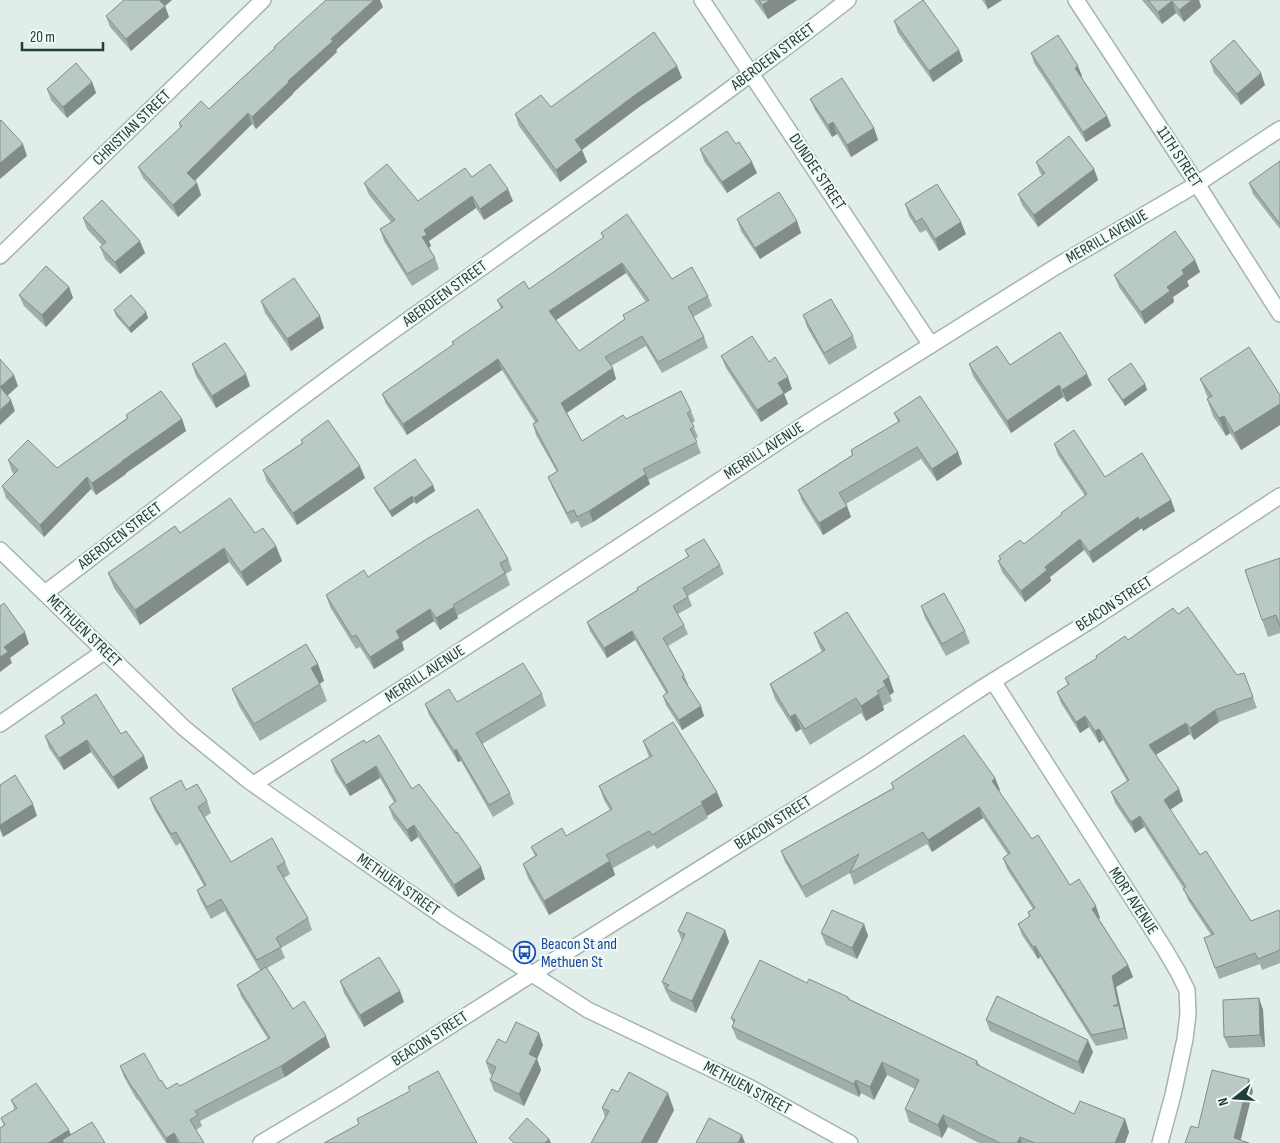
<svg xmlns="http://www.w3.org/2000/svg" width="1280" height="1143" viewBox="0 0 1280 1143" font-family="'Sofia Sans Condensed',sans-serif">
  <rect width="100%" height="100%" fill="#e1ede9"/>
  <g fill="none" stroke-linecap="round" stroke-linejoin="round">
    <defs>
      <g id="minor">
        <polyline points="702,0 931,345"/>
        <polyline points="1076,0 1197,184 1280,314"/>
        <polyline points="0,256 263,0"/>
        <polyline points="0,550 184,728 249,781 299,816 447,919 588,1010 749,1087 850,1143"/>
        <path d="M45 593C160 506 273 417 390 333 543 223 699 116 848 0"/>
        <polyline points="993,681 1164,948 1178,972 1187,990 1188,1014 1185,1039 1173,1095 1160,1143"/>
        <polyline points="0,724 105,651"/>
        <polyline points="254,784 460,651 813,419 1057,266 1197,184 1280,129"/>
        <polyline points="261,1143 343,1094 532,974 725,853 870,762 977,691 1088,622 1280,496"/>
      </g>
    </defs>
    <use href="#minor" stroke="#a3b5b1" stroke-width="18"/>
    <use href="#minor" stroke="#fff" stroke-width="15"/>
  </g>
  <g fill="#9faea9" fill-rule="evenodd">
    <polygon points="754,0 797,0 768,19"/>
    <polygon points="982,0 1002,0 988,9"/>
    <polygon points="1142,0 1199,0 1201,7 1184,22 1176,13 1162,24"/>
    <polygon points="165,6 169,17 131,51 110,27 106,16"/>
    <polygon points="383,7 336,50 337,52 293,93 293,94 256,129 252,124 195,181 197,183 201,195 178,217 143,178 138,167 180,128 179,123 209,109 275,48 274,47"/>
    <polygon points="894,21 963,61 933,82 898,33"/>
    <polygon points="1031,53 1082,76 1081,77 1107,116 1111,126 1086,142 1034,63"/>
    <polygon points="1210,61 1265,85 1241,105 1214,73"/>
    <polygon points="677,66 682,78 639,107 582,150 587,162 560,182 519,126 515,114 551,107"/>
    <polygon points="92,82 96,93 67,118 51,100 47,89"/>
    <polygon points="810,99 874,128 878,140 851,157 837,134 832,137 815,110"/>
    <polygon points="700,149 757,173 727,193 704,161"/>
    <polygon points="1280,161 1280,231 1280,229 1253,194 1249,183"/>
    <polygon points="1036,162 1094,169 1098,180 1038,227 1022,205 1018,194 1042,175 1040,173"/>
    <polygon points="472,177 513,201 484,220 476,208 429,241 431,246 429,248 435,258 439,269 412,286 384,241 380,229 391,222 369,195 364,183 418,201"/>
    <polygon points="905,204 966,234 939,251 926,230 920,233 909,216"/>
    <polygon points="83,218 145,253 120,274 105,259 100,247 102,245 87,229"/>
    <polygon points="737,219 797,221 801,233 760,259 741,231"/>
    <path d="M601 233 672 279 708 296 712 306 693 317 704 337 708 348 662 373 646 346 611 366 616 379 567 413 582 441 626 419 691 411 695 421 692 423 698 437 695 439 701 453 648 480 650 484 593 522 581 528 578 521 571 524 552 487 548 477 557 472 536 435 533 424 535 422 502 370 407 435 386 404 382 394 453 345 452 342 501 309 497 300 529 289 603 238ZM626 273 646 302 623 315 625 319 579 351 556 320Z"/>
    <polygon points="1195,260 1200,272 1187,281 1189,286 1173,297 1174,302 1145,324 1119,287 1114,275"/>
    <polygon points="69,287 73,298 46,327 24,306 19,295"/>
    <polygon points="261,301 324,328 291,351 265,313"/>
    <polygon points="114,310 146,312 148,318 131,333 116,316"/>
    <polygon points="803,315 853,336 857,348 829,365 807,327"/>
    <polygon points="721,356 769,362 792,389 784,394 788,404 761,422 726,368"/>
    <polygon points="192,364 250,386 216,408 196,376"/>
    <polygon points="969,364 1010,365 1092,385 1067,402 1063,397 1011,433 973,376"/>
    <polygon points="1108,379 1145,384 1147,390 1125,406 1111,385"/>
    <polygon points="1200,379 1280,395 1280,425 1241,450 1230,433 1226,436 1213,416 1207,399 1208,398"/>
    <polygon points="894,413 958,452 962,464 937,481 921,459 846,504 851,517 823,535 802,501 798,490 852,455 851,450 898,422"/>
    <polygon points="126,415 182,419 186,431 126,473 126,474 96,495 91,489 44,537 6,498 2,486 14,474 12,472 8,460 57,468 127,418"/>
    <polygon points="301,440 365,478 297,525 267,482 263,470 302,443"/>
    <polygon points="1054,444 1105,477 1171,500 1175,511 1143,531 1142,528 1093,563 1084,550 1050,577 1051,581 1025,602 1002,572 998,561 1000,559 999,556 1024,544 1085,496 1058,455"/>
    <polygon points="433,485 435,491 416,504 414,502 392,517 376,493 374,488"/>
    <polygon points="180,533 255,533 276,546 282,561 247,586 229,562 140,625 114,588 108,573"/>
    <polygon points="685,550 720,565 724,574 688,596 692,606 678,614 684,625 688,634 668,646 684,675 688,684 687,685 704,716 682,730 666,705 663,696 666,693 635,640 607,658 590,631 587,622 637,590 688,557"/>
    <polygon points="1280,558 1280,633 1268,637 1262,620"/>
    <polygon points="508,559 512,570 506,574 510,585 457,616 458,618 440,630 434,621 402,642 404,650 374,669 360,647 356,649 330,607 326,595 368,577"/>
    <polygon points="921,606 965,631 970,643 946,656 925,618"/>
    <polygon points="847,612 894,692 890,695 892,701 883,706 884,710 866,721 861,713 810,745 801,729 796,732 775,699 770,684 822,652 820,648 814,633"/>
    <polygon points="1178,614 1237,675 1244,673 1257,708 1219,722 1194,740 1190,734 1156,755 1179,789 1183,801 1170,810 1200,855 1251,921 1280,912 1280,963 1262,970 1260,964 1219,979 1204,938 1211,935 1188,900 1184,889 1144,827 1135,833 1115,803 1111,792 1127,781 1103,740 1099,743 1089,727 1080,733 1061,703 1057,692 1068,685 1065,678 1097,658 1096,656 1128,640"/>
    <polygon points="318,664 324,681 320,683 327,701 260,741 239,706 232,689"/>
    <polygon points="542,694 546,706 482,744 510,793 514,804 493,817 461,761 458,762 429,715 425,704 457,702"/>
    <polygon points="61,717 121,734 144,756 148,768 118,789 91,752 64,770 49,748 45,736 63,724"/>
    <polygon points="643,741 723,806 707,816 708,818 657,849 654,845 613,868 615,875 549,915 528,878 523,864 535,856 531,847 566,836 610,810 604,800 599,786 649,757"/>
    <polygon points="366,743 412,789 481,867 485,879 458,897 418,837 411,842 393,818 389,807 394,802 380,778 350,796 335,772 331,760"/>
    <polygon points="995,778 1000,790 998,791 1032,839 1070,885 1100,918 1099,919 1128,965 1133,977 1116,987 1128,1039 1096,1046 1040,957 1038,959 1022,935 1018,924 1029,917 1028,912 1033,909 1007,869 1003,858 1008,855 983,818 932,852 927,844 854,885 850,873 806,898 785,862 781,851 893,788 891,783"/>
    <polygon points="186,790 207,801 211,813 205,817 231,862 285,862 290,874 284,878 308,918 312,930 281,948 285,958 267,968 293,1009 330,1047 285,1077 200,1121 202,1126 196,1130 204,1143 166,1143 138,1100 137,1100 124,1077 120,1066 160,1081 167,1089 180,1086 268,1039 241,996 237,985 260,970 225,911 211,919 201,901 197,890 204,886 180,843 176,846 154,809 150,798"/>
    <polygon points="864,924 868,936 857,959 826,945 821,933"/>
    <polygon points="725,930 729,942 696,1013 671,1001 668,995 667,994 662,982 682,941 678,931"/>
    <polygon points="340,981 404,1002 364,1027 344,993"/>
    <polygon points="848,997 849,999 977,1061 980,1066 1074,1114 1125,1119 1129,1132 1125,1143 979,1143 948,1127 942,1138 909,1122 905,1109 915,1089 887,1075 874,1100 861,1093 859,1097 737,1039 732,1027 734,1024 731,1018"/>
    <polygon points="1259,998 1263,1010 1265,1047 1229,1048 1224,1037"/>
    <polygon points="986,1020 1093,1052 1083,1074 990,1031"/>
    <polygon points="506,1043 543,1045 537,1059 541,1070 524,1106 494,1091 490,1080 492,1075 490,1074 486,1062"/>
    <polygon points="618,1092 674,1110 657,1143 591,1143 605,1117 602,1108"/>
    <polygon points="11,1100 71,1134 105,1143 0,1143 4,1126 1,1118 15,1110"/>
  </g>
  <g fill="#828d8a">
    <polygon points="158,0 172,0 165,6 169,17 131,51 126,39"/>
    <polygon points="374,0 380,0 383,7 336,50 337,52 293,93 293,94 256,129 252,117 331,39"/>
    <polygon points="770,0 797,0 768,19 762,5"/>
    <polygon points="985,0 1002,0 988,9"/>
    <polygon points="1192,0 1199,0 1201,7 1184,22 1179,10"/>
    <polygon points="1172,1 1176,13 1162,24 1158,12"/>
    <polygon points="959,50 963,61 933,82 929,71"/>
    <polygon points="677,66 682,78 639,107 579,152 575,140 635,95"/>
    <polygon points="1078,66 1082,76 1079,78 1075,68"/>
    <polygon points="1261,73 1265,85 1241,105 1237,94"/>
    <polygon points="92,82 96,93 67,118 63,107"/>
    <polygon points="248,113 252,124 191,184 187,173"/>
    <polygon points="1107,116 1111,126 1086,142 1083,132"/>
    <polygon points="833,122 837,134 832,137 828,125"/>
    <polygon points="874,128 878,140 851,157 847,145"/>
    <polygon points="23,144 27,156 0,179 0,163"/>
    <polygon points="582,150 587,162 560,182 556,170"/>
    <polygon points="752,162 757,173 727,193 722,182"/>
    <polygon points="1094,169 1098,180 1038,227 1034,215"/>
    <polygon points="197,183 201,195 178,217 173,205"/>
    <polygon points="508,189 513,201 484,220 480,209"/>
    <polygon points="472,196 476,208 429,241 431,246 427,249 422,237 424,230"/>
    <polygon points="797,221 801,233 760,259 755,248"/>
    <polygon points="961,222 966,234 939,251 935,239"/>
    <polygon points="140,241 145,253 120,274 115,262"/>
    <polygon points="1195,260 1200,272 1187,281 1189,286 1173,297 1174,302 1145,324 1141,312 1167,287 1182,270"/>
    <polygon points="622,263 626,273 553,322 549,311"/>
    <polygon points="69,287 73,298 46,327 42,315"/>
    <polygon points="146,312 148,318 131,333 129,328"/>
    <polygon points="320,316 324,328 291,351 287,339"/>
    <polygon points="498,359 502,370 407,435 403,424"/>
    <polygon points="613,368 616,379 565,414 561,403"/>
    <polygon points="246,374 250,386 216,408 212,396"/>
    <polygon points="1087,374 1092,385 1067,402 1062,390"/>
    <polygon points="14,375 18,386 4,399 0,387"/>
    <polygon points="788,377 792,389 784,394 788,404 761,422 757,410 778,383"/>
    <polygon points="1145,384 1147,390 1125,406 1123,400"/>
    <polygon points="1059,385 1063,397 1011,433 1007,421"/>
    <polygon points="11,400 15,411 0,425 0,410"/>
    <polygon points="1280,404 1280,425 1241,450 1234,433"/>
    <polygon points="1224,416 1230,433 1226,436 1219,418"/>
    <polygon points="182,419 186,431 126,473 126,474 96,495 92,483 122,461"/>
    <polygon points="958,452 962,464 937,481 932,469"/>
    <polygon points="360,466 365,478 297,525 293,513"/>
    <polygon points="646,474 650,484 593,522 589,511"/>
    <polygon points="87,477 91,489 44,537 40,525"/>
    <polygon points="433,485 435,491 416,504 414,498"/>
    <polygon points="412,496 414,502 392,517 390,511"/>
    <polygon points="1171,500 1175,511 1143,531 1139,520"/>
    <polygon points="847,506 851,517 823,535 819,523"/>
    <polygon points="1138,517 1142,528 1093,563 1089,552"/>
    <polygon points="1080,539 1084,550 1050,577 1051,581 1025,602 1021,591 1045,567"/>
    <polygon points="276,546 282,561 247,586 241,572"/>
    <polygon points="224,548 229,562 140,625 135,610"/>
    <polygon points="454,607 458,618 440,630 436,618"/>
    <polygon points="430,609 434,621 402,642 404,650 374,669 370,657 396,631"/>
    <polygon points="632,631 635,640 607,658 604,648"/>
    <polygon points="25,632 29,644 10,658 12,663 0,672 0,657 4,647"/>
    <polygon points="318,664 324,681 317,685 311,668"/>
    <polygon points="889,677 894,692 890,695 886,686 883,681"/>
    <polygon points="879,694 884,710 866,721 861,706"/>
    <polygon points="701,706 704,716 682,730 679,720"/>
    <polygon points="1215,710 1219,722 1194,740 1190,728"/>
    <polygon points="795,714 801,729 796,732 790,717"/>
    <polygon points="1085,716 1089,727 1080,733 1076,722"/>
    <polygon points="1186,723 1190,734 1153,756 1149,745"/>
    <polygon points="1099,729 1103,740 1099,743 1095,731"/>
    <polygon points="87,740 91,752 64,770 59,758"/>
    <polygon points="456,749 461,761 458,762 454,751"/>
    <polygon points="144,756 148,768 118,789 113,777"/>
    <polygon points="376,766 380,778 350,796 346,785"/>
    <polygon points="995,778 1000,790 996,792 992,781"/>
    <polygon points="1179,789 1183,801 1168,811 1164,800"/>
    <polygon points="717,792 723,806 707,816 701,802"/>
    <polygon points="33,804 37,816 3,837 0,829 0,825"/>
    <polygon points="979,807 983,818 932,852 928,840"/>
    <polygon points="1140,816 1144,827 1135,833 1131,822"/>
    <polygon points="414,825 418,837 411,842 407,830"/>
    <polygon points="610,861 615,875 549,915 544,901"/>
    <polygon points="481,867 485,879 458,897 454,885"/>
    <polygon points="1096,906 1100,918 1096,920 1092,909"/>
    <polygon points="864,924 868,936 857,959 852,948"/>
    <polygon points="725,930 729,942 696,1013 692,1001"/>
    <polygon points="1035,946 1040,957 1038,959 1033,947"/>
    <polygon points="1128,965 1133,977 1116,987 1122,1015 1118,1004 1112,976"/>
    <polygon points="400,991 404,1002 364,1027 360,1015"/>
    <polygon points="1259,998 1263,1010 1265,1047 1260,1035"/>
    <polygon points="1119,1006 1123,1017 1128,1039 1124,1028"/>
    <polygon points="539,1033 543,1045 537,1059 541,1070 524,1106 519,1094 529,1054"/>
    <polygon points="326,1036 330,1047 285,1077 281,1066"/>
    <polygon points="1088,1040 1093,1052 1083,1074 1078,1062"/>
    <polygon points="882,1062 887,1075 874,1100 870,1087"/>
    <polygon points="1249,1079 1253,1091 1240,1143 1234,1138"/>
    <polygon points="856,1080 861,1093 859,1097 854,1084"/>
    <polygon points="668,1093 674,1110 657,1143 641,1143"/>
    <polygon points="943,1115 948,1127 942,1138 938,1125"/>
    <polygon points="1125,1119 1129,1132 1125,1143 1115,1143"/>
    <polygon points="69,1130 74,1143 62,1140 63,1143 48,1143"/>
    <polygon points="174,1133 178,1143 167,1143 166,1138"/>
    <polygon points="742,1135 745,1143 738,1143"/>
    <polygon points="1020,1137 1022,1143 1017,1143"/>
    <polygon points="549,1139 551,1143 545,1143"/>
  </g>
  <g fill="#b9cac5" stroke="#828d8a" fill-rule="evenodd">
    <polygon points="124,0 159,0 165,6 126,39 106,16"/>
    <polygon points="326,0 374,0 331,39 333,41 288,81 289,82 252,117 248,113 187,173 197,183 173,205 138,167 182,126 179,123 201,101 209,109 275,48 274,47"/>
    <polygon points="759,0 770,0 762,5"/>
    <polygon points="923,0 959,50 929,71 894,21"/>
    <polygon points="1148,0 1192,0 1179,10 1172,1 1158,12"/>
    <polygon points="654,32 677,66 635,95 575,140 582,150 556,170 515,114 541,95 551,107"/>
    <polygon points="1058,35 1078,66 1075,68 1107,116 1083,132 1031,53"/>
    <polygon points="1234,40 1261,73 1237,94 1210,61"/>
    <polygon points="76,63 92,82 63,107 47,89"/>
    <polygon points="842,78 874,128 847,145 833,122 828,125 810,99"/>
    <polygon points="1,120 23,144 0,163 0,121"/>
    <polygon points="727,131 736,144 739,142 752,162 722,182 700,149"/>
    <polygon points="1069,136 1094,169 1034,215 1018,194 1045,173 1036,162"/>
    <polygon points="1280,161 1280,224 1249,183"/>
    <polygon points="387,164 418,201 465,168 472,177 490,164 508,189 480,209 472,196 424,230 427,235 422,237 435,258 407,274 380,229 395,220 364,183"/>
    <polygon points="937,184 961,222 935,239 922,218 916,222 905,204"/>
    <polygon points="779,192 797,221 755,248 737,219"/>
    <polygon points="102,200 140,241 115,262 100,247 106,242 83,218"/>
    <path d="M627 214 672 279 692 267 708 296 688 307 704 337 658 362 642 336 605 357 613 368 561 403 582 441 623 415 626 419 681 391 691 411 687 413 694 427 690 429 697 442 643 469 646 474 589 511 577 517 574 510 567 513 548 477 558 471 533 424 538 421 498 359 403 424 382 394 454 344 452 342 503 307 497 300 524 281 529 289 604 237 601 233ZM622 263 649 300 623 315 625 319 579 351 549 311Z"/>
    <polygon points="1175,231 1195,260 1182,270 1184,274 1167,287 1170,291 1141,312 1114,275"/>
    <polygon points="46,266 69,287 42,315 19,295"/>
    <polygon points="294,278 320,316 287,339 261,301"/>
    <polygon points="131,295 146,312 129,328 114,310"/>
    <polygon points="831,299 853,336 824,353 803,315"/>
    <polygon points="1060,332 1087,374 1062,390 1059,385 1007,421 969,364 997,346 1010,365"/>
    <polygon points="752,336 769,362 775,357 788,377 778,383 784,393 757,410 721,356"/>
    <polygon points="225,343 246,374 212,396 192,364"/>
    <polygon points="1249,347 1280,395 1280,404 1234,433 1224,416 1219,418 1207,399 1212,396 1200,379"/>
    <polygon points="0,359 14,375 0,387"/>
    <polygon points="1131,363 1145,384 1123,400 1108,379"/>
    <polygon points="0,387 11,400 0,410"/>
    <polygon points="161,391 182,419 122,461 122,462 92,483 87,477 40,525 2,486 18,470 8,460 28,440 57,468 128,418 126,415"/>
    <polygon points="920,396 958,452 932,469 917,447 839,493 847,506 819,523 798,490 853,455 851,450 900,421 894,413"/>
    <polygon points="328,420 360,466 293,513 263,470 303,443 301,440"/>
    <polygon points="1074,430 1105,477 1142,453 1171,500 1139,520 1138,517 1089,552 1080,539 1045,567 1047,570 1021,591 998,561 1001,559 999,556 1020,540 1024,544 1062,514 1061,513 1087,494 1054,444"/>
    <polygon points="415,459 433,485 414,498 412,496 390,511 374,488"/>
    <polygon points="230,498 255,533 263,528 276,546 241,572 224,548 135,610 108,573 175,526 180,533"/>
    <polygon points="478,509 508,559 500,563 505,573 453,605 454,607 436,618 430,609 396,631 400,638 370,657 356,635 352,637 326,595 364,570 368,577 425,540"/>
    <polygon points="704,539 720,565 683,588 688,597 673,606 684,625 663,638 684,675 682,677 701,706 679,720 663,696 668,692 632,631 604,648 587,622 638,590 637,588 689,556 685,550"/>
    <polygon points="1280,558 1280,627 1276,615 1262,620 1245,570"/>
    <polygon points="944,593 965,631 942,644 921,606"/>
    <polygon points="4,603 25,632 4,647 8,652 0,657 0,606"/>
    <polygon points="1188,607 1237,675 1244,673 1253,697 1215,710 1190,728 1186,723 1149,745 1179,789 1164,800 1200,855 1206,851 1251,921 1279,910 1280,912 1280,950 1258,959 1255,953 1215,968 1204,938 1214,934 1183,889 1186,887 1140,816 1131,822 1111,792 1129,780 1099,729 1095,731 1085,716 1076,722 1057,692 1069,684 1065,678 1097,658 1096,656 1125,636 1128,640 1173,608 1178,614"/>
    <polygon points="847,612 889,677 883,681 886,686 877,691 879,694 861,706 856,698 805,729 795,714 790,717 770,684 825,650 814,633"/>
    <polygon points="306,644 318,664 311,668 320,684 254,724 232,689"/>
    <polygon points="523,663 542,694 476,733 510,793 489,805 456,749 454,751 425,704 449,689 457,702"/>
    <polygon points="96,694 121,734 126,731 144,756 113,777 87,740 59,758 45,736 65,723 61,717"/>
    <polygon points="673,722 717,792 701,802 703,804 652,835 649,831 606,855 610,861 544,901 523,864 537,855 531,847 562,828 566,836 612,809 599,786 652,756 643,741"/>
    <polygon points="379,735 412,789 419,784 456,833 457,832 481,867 454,885 414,825 407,830 389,807 396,801 376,766 346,785 331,760 364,740 366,743"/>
    <polygon points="964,735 995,778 992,781 1032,839 1038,835 1070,885 1079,879 1096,906 1092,909 1128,965 1112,976 1118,1004 1113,1006 1119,1006 1124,1028 1092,1035 1035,946 1033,947 1018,924 1030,916 1028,912 1035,908 1003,858 1010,853 979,807 928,840 923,832 850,873 859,854 802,887 781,851 894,788 891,783"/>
    <polygon points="15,775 33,804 0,825 0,785"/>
    <polygon points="181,780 186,790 197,784 207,801 198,807 231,862 272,838 285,862 277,867 308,918 276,938 281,947 257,960 221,899 207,907 197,890 206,885 176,832 171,834 150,798"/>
    <polygon points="832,910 864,924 852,948 821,933"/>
    <polygon points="687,912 725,930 692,1001 666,989 669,985 662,982 685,934 678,931"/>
    <polygon points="379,957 400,991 360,1015 340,981"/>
    <polygon points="760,960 807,983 809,979 848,997 848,999 977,1061 976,1064 1074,1114 1080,1101 1125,1119 1115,1143 1035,1143 1020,1137 1017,1143 1000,1143 943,1115 938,1125 905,1109 919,1080 882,1062 870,1087 856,1080 854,1084 732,1027 735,1020 731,1018"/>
    <polygon points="266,967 293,1009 304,1001 326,1036 281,1066 195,1111 198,1115 190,1120 204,1143 180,1143 174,1133 166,1138 134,1089 133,1089 120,1066 144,1053 160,1081 161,1080 167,1089 177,1083 180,1086 270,1038 237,985"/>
    <polygon points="997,996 1088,1040 1078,1062 986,1020"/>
    <polygon points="1259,998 1260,1035 1224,1037 1223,1000"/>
    <polygon points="516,1022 539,1033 529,1054 537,1058 519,1094 490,1080 496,1067 486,1062 498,1039 506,1043"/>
    <polygon points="1212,1070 1249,1079 1234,1138 1249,1143 1185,1143 1191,1126 1198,1128"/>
    <polygon points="438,1071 477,1143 324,1143 359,1124 357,1119 410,1091 408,1087"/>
    <polygon points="629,1072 668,1093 641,1143 591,1143 609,1111 602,1108 612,1089 618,1092"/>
    <polygon points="36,1083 69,1130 48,1143 0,1143 0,1128 5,1125 1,1118 17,1108 11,1100"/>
    <polygon points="527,1118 549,1139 545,1143 514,1143 509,1138"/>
    <polygon points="709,1118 742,1135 738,1143 696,1143"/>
    <polygon points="92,1122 105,1143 64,1143 62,1140"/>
  </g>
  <defs>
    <symbol id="bus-ring" viewBox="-11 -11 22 22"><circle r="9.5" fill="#f2f9f6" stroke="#1a4fb4" stroke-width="1.5"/><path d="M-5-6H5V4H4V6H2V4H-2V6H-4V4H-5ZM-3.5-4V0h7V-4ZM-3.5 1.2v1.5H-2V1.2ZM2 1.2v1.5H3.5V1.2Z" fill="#1a4fb4"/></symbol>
  </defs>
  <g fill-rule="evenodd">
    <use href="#bus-ring" x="512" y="940" width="25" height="25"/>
  </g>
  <g text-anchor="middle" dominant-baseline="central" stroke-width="4.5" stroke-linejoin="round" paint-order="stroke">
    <g font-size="16" fill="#203e3a" stroke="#f2f9f6">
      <text transform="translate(773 57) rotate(-37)">ABERDEEN STREET</text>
      <text transform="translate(132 128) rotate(-44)">CHRISTIAN STREET</text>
      <text transform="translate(1179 157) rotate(57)">11TH STREET</text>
      <text transform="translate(817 172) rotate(56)">DUNDEE STREET</text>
      <text transform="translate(1107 237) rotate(-30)">MERRILL AVENUE</text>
      <text transform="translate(445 294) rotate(-36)">ABERDEEN STREET</text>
      <text transform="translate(764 451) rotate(-33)">MERRILL AVENUE</text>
      <text transform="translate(120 536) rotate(-37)">ABERDEEN STREET</text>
      <text transform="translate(1114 604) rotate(-33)">BEACON STREET</text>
      <text transform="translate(84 631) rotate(44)">METHUEN STREET</text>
      <text transform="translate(425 674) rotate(-33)">MERRILL AVENUE</text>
      <text transform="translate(773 823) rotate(-32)">BEACON STREET</text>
      <text transform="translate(398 885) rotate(35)">METHUEN STREET</text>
      <text transform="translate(1133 901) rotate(57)">MORT AVENUE</text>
      <text transform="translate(430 1039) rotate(-33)">BEACON STREET</text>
      <text transform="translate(747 1088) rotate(28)">METHUEN STREET</text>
    </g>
    <g font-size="16" fill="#164399" stroke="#f2f9f6" text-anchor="start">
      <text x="541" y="944">Beacon St and<tspan x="541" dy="18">Methuen St</tspan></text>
    </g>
  </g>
  <g transform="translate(1235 1098) rotate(253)" stroke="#f2f9f6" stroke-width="4" paint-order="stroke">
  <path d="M0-4L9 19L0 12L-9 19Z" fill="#203e3a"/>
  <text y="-8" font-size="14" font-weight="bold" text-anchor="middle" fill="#203e3a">N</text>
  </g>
  <path d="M22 42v8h81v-8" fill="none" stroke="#203e3a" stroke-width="2.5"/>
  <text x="30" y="42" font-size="15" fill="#203e3a" stroke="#f2f9f6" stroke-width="4" paint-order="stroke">20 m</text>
</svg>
